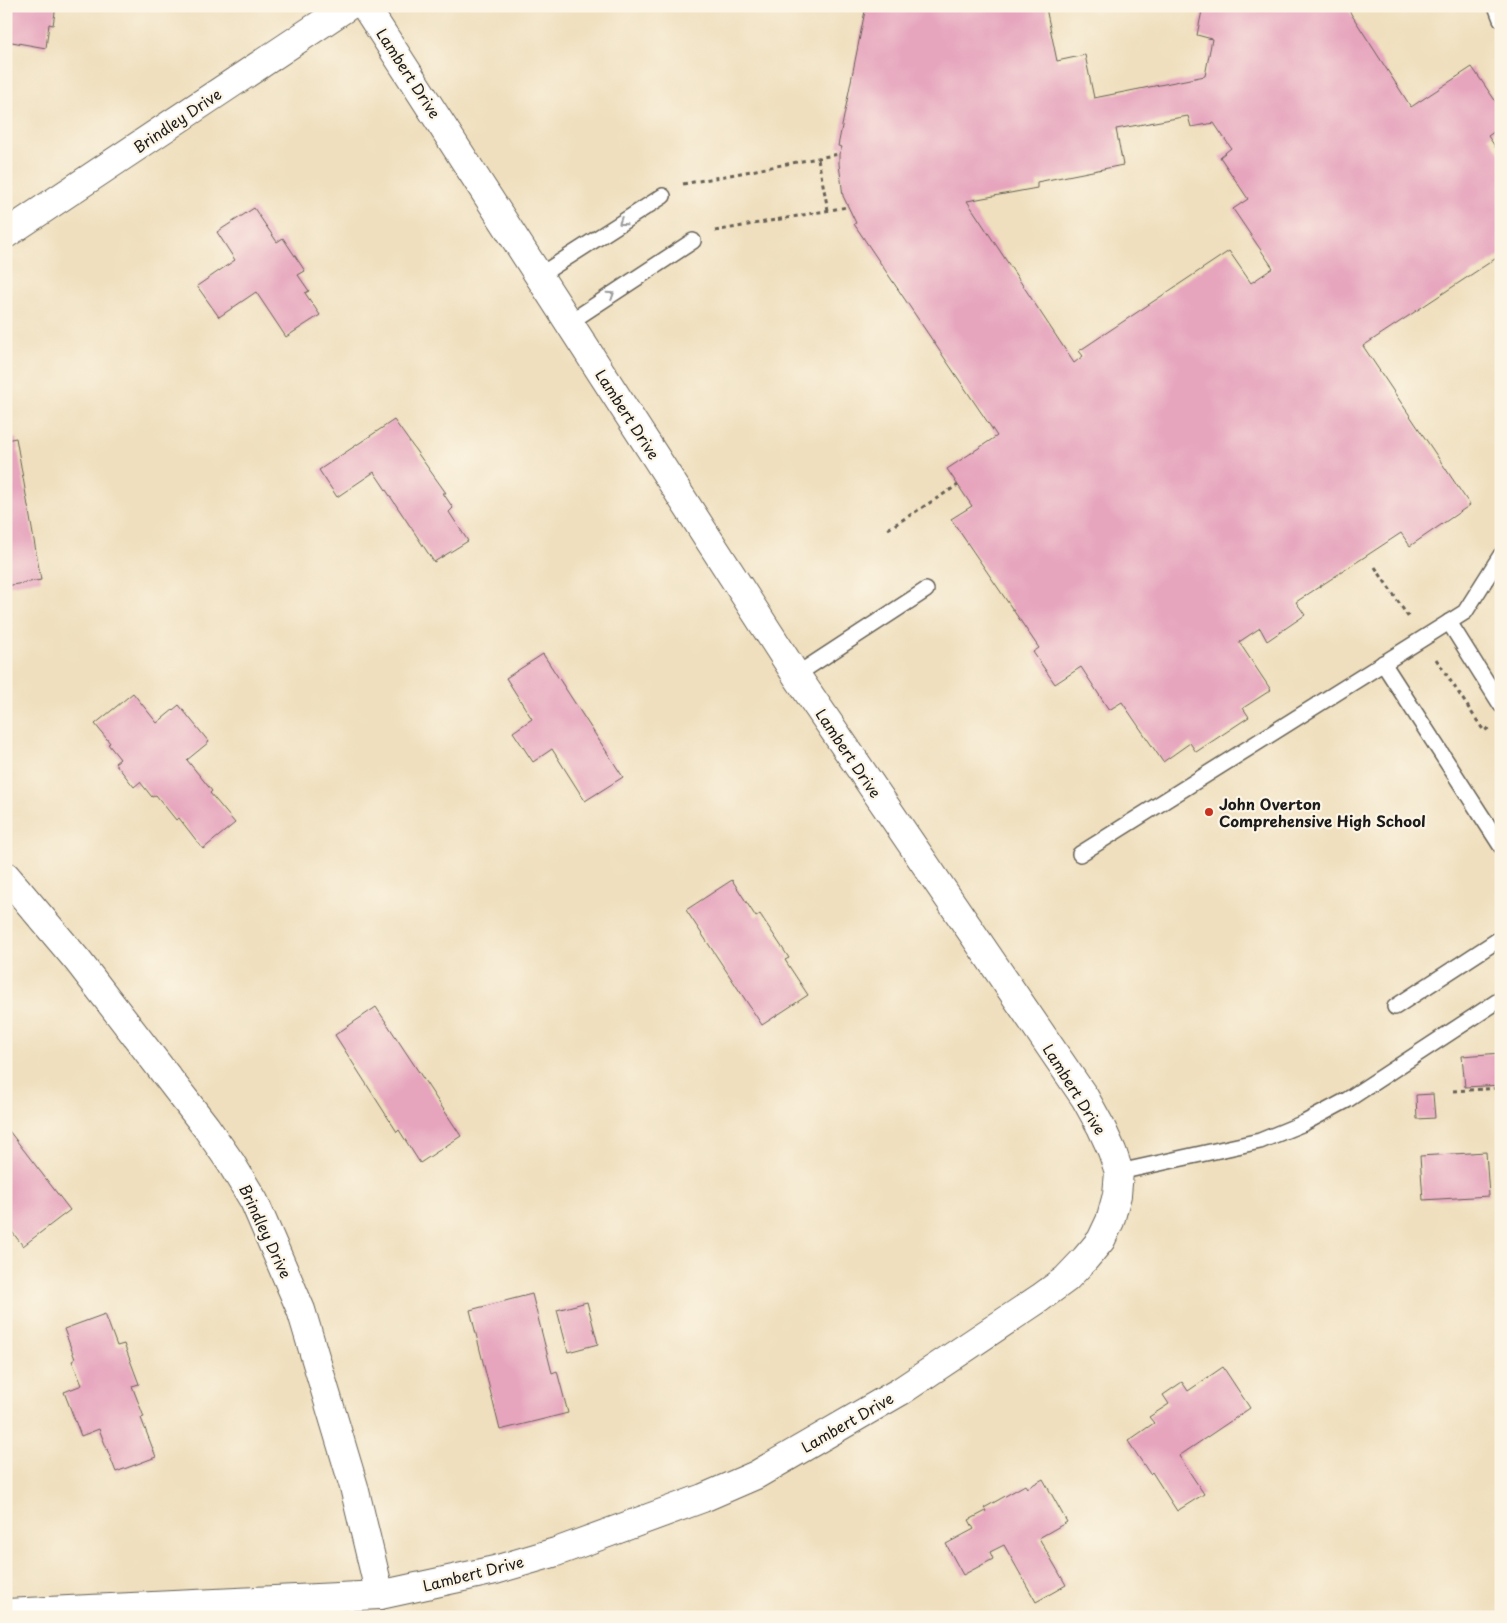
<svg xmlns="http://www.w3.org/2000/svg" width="1507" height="1623" viewBox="0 0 1507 1623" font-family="'Playpen Sans',sans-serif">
  <rect width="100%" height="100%" fill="#fcf5e5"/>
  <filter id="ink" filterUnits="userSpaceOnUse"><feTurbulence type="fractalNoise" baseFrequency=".02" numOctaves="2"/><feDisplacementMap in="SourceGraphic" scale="10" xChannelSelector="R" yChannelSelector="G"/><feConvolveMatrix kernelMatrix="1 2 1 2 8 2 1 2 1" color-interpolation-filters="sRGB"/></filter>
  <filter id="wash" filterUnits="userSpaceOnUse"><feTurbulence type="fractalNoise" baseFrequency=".0096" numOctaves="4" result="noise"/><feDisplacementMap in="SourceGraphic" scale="20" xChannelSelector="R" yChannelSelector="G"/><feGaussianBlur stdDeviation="1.12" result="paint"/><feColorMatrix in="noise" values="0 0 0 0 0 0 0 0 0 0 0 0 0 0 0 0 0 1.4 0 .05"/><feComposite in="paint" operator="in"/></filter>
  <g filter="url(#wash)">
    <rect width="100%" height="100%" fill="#efdfbe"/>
    <g id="blocks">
      <g fill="#e6a4bd" fill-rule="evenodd">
        <polygon points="7,6 56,6 53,25 49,24 46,48 6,41"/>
        <path d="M866 6H1036L1046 8 1057 61 1085 55 1094 98 1205 76 1212 39 1197 35 1203 6H1346L1411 107 1472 67 1501 109V127L1488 136 1501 155V255L1363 346 1470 505 1410 546 1401 533 1296 602 1305 615 1267 641 1260 628 1239 642 1271 690 1243 708 1249 717 1196 752 1190 743 1163 762 1122 702 1109 710 1081 667 1055 684 1033 652 1039 648 951 519 972 506 947 469 997 436 854 224 856 223 843 196 839 164V154L842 147 838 146ZM1188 116 1191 127 1214 123 1231 148 1220 157 1248 199 1233 209 1273 268 1251 283 1229 251 1079 351 1083 356 1074 363 967 201 1037 188V182L1123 165 1116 129Z"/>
        <polygon points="254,208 277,242 283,238 305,271 298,275 309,291 305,293 320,315 286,337 256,292 219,317 197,286 235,260 217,232"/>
        <polygon points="394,420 446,493 443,493 453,508 449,512 468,541 434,562 374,472 337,497 319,470"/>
        <polygon points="16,438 41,580 6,586 6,440"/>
        <polygon points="543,654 623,777 585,801 552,749 533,762 513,732 532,719 506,678"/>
        <polygon points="133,693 157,723 179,705 209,742 187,760 212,791 210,793 235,823 203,849 179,818 176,820 156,795 152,797 140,782 134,787 115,763 120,759 108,744 110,743 95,724"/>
        <polygon points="732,880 756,917 760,914 789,958 785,960 808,995 762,1025 686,910"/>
        <polygon points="376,1007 461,1136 420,1163 399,1130 397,1132 335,1035"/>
        <polygon points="1501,1053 1501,1085 1465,1087 1462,1056"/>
        <polygon points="1433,1094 1435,1118 1417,1119 1416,1095"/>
        <polygon points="6,1127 70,1210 23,1246 6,1224"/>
        <polygon points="1486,1152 1489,1196 1423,1200 1420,1156"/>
        <polygon points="532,1294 552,1373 557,1371 568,1413 500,1430 470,1310"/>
        <polygon points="587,1302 598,1344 568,1352 557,1310"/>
        <polygon points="105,1314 117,1346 124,1344 139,1384 132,1386 144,1417 141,1418 156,1457 116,1472 99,1429 81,1436 64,1392 82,1385 72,1361 75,1359 64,1329"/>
        <polygon points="1223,1367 1250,1408 1179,1456 1204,1494 1177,1511 1152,1472 1150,1474 1128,1441 1154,1423 1149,1417 1169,1404 1163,1395 1182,1382 1188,1391"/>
        <polygon points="1043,1479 1067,1522 1039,1538 1066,1585 1036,1602 1004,1545 990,1552 993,1559 963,1575 946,1544 974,1529 969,1520 986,1511 984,1508 1025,1485 1027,1488"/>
      </g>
    </g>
  </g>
  <g filter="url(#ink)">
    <use href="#blocks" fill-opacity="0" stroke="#666055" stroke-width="1"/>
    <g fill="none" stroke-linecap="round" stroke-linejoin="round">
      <defs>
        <g id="lane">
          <polyline points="1496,6 1501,19"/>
          <polyline points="540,275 663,196"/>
          <polyline points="570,322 693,241"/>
          <polyline points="1449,622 1501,705"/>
          <polyline points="1383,663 1501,846"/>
          <polyline points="796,675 926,590"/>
          <polyline points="1080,854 1465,612 1501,555"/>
          <polyline points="1395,1007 1501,938"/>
          <polyline points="1119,1172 1260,1141 1304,1123 1347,1100 1501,999"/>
        </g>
        <g id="street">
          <polyline points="6,234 348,6"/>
          <polyline points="6,876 78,961 206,1127 231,1163 254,1201 301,1310 354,1487 380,1595"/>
          <polyline points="6,1613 380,1595 495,1570 556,1552 703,1498 756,1475 901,1391 1040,1298 1066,1279 1085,1259 1101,1240 1110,1221 1117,1195 1119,1172 1112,1151 1101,1127 1085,1098 796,675 365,6"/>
        </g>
      </defs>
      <use href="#lane" stroke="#666055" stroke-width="18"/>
      <use href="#street" stroke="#666055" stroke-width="30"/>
      <g stroke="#666055" stroke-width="3" stroke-dasharray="4 4" stroke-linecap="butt">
        <polyline points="818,159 828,210"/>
        <polyline points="683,184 839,154"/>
        <polyline points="715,231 847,207"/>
        <polyline points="888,529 958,485"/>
        <polyline points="1375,567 1409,618"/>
        <polyline points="1436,659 1484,731 1490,727"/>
        <polyline points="1453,1091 1501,1088"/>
      </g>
      <use href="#lane" stroke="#fff" stroke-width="15"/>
      <use href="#street" stroke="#fff" stroke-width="28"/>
    </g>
    <defs><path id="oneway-chevron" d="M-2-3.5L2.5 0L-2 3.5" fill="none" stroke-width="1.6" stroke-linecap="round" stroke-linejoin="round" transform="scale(1.25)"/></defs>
    <g stroke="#999">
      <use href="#oneway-chevron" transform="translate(622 222) rotate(147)"/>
      <use href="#oneway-chevron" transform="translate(611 295) rotate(-33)"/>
    </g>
  </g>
  <circle fill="#c8321e" stroke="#fcf5e5" stroke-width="2" cx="1209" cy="812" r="5"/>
  <g text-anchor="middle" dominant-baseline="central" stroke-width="4.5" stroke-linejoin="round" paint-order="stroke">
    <g font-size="15" fill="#1c1c1c" stroke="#fcf5e5">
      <text transform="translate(409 73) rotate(57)">Lambert Drive</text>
      <text transform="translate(177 120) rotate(-34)">Brindley Drive</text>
      <text transform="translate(628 414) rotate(57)">Lambert Drive</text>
      <text transform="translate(849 753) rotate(56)">Lambert Drive</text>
      <text transform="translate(1075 1089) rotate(58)">Lambert Drive</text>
      <text transform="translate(266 1231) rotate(65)">Brindley Drive</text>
      <text transform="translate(847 1422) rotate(-30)">Lambert Drive</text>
      <text transform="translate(473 1573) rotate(-14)">Lambert Drive</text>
    </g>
    <g font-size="15" font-weight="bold" fill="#1c1c1c" stroke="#fcf5e5" text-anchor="start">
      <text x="1219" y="803">John Overton<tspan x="1219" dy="17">Comprehensive High School</tspan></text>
    </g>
  </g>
  <rect width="1507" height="1623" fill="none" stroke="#fcf5e5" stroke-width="25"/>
</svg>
